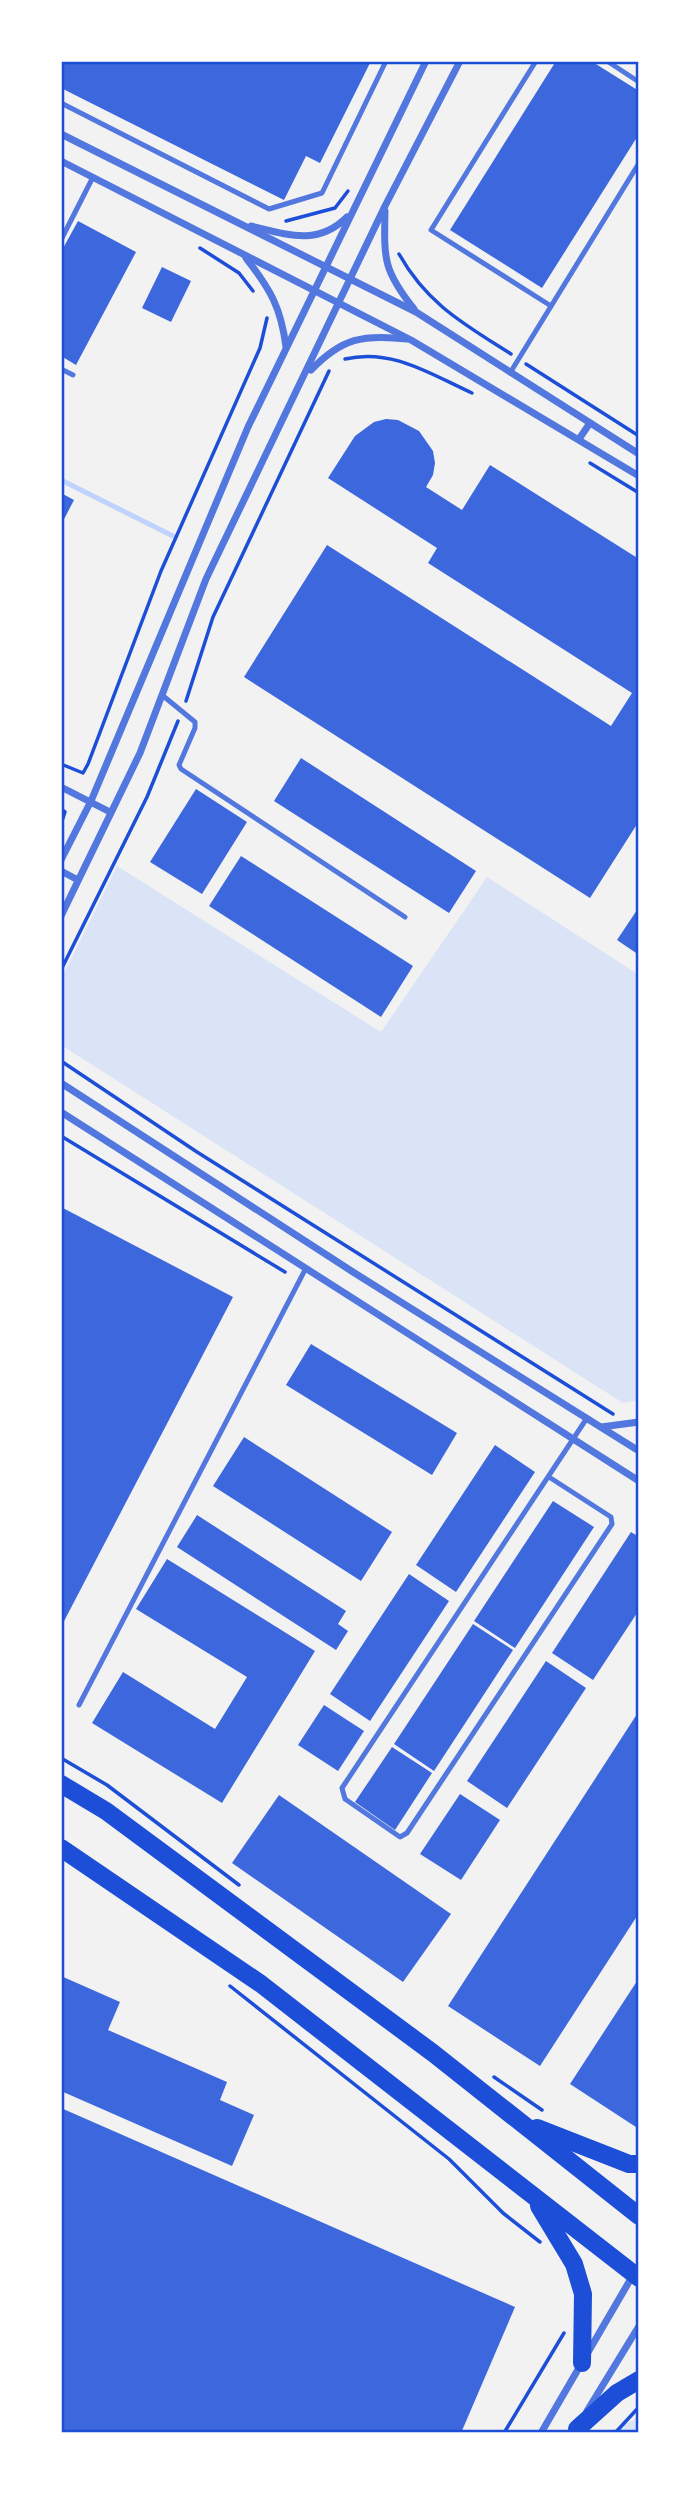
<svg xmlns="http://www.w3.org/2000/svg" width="700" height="2494" viewBox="0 0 700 2494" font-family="Jost,sans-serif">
  <rect width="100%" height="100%" fill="#f2f2f2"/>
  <g fill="#dbe4f7">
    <polygon points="117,866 381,1032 487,877 639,975 639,1400 623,1403 61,1045 61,979"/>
    <polygon points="639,2417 639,2433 608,2433"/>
  </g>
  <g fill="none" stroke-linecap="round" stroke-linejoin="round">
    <polyline stroke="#bfd3fe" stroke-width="5" points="61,480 173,536"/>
  </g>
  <g fill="#3d67dc">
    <polygon points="61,61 371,61 320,163 306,156 284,200 61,88"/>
    <polygon points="556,61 591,61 639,91 639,134 542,288 450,230"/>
    <polygon points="78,221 136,252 76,365 61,356 61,252"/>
    <polygon points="162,267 191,281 171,322 142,308"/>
    <polygon points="386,419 398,420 419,431 433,451 435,463 433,475 426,487 462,510 490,465 639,559 639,821 590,898 244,677 327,545 611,726 632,693 428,563 437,548 328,478 355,436 374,422"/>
    <polygon points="61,493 74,500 61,525"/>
    <polygon points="301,758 476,871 449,913 274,801"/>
    <polygon points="196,789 247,822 202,894 150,862"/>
    <polygon points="241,856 413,966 381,1017 209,906"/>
    <polygon points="639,907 639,955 617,940"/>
    <polygon points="61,1207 233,1297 61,1627"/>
    <polygon points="311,1344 457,1433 432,1475 286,1385"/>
    <polygon points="244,1437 392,1532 361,1581 213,1486"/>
    <polygon points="495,1445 535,1472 456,1592 416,1565"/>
    <polygon points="553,1501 594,1527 515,1648 474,1621"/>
    <polygon points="197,1515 346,1611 338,1624 348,1631 336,1650 177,1547"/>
    <polygon points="631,1532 639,1537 639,1610 593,1680 552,1653"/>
    <polygon points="167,1559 315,1651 222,1803 92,1723 123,1672 215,1729 247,1677 136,1609"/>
    <polygon points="409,1574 449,1601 370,1721 330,1694"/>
    <polygon points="473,1624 513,1650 434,1771 394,1744"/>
    <polygon points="546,1661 586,1688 507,1808 467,1781"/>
    <polygon points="324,1705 364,1731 338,1771 298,1745"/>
    <polygon points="639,1711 639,1913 540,2066 448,2006"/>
    <polygon points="392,1747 432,1773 395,1830 355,1802"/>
    <polygon points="460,1794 500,1820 461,1880 420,1854"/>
    <polygon points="279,1795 451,1914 403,1982 232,1863"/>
    <polygon points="61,1976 120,2002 108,2030 227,2082 220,2100 254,2115 232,2166 61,2091"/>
    <polygon points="639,1978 639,2129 570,2084"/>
    <polygon points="61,2108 515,2307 461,2433 61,2433"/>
  </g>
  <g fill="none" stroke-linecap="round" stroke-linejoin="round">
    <g stroke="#1d4ed8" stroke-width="3.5">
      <polyline points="286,221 335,208 348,191"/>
      <polyline points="200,248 239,273 253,291"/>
      <path d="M399 254C427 304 464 324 511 354"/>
      <path d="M345 359C392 348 430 374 472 393"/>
      <polyline points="526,364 639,436"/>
      <polyline points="590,463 639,493"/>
      <polyline points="186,701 213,617 329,371"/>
      <polyline points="61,764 83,773 88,764 161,571 260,348 267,318"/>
      <polyline points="61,809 65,812 61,824"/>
      <polyline points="61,970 147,797 178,721"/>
      <polyline points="61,1061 197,1152 613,1414"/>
      <polyline points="61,1136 285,1272"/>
      <polyline points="61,1758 107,1785 239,1885"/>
      <polyline points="230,1986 449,2159 503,2213 540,2242"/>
      <polyline points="494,2077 542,2110"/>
      <polyline points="504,2433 564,2333"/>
      <polyline points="615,2433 639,2407"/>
    </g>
    <g stroke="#5277de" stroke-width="5">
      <polyline points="536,61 431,230 551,306"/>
      <polyline points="607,61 639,82"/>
      <polyline points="61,103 269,209 322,193 386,61"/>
      <polyline points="61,240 93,177"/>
      <polyline points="61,369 73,375"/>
      <polyline points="510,373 639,163"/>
      <polyline points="162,695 195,722 195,728 179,765 181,769 405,917"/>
      <polyline points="549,1477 611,1517 612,1524 407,1833 400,1837 345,1799 342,1788 587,1418"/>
      <polyline points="79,1705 306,1268"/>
    </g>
    <g stroke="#5277de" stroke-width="7">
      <polyline points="61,134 416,312 639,454"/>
      <polyline points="61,161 411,340 639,476"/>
      <path d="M385 211C384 259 383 270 414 309"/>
      <path d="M251 226C288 235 318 246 347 217"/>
      <path d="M246 258C271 290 281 308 286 347"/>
      <path d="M311 370C342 338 363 334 407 339"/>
      <polyline points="579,439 590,423"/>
      <polyline points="61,787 110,812"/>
      <polyline points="61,860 91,801 248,427 426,61"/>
      <polyline points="61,871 78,880"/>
      <polyline points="61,916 140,753 206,579 385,206 460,61"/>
      <polyline points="61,1083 353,1272 639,1451"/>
      <polyline points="61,1112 639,1481"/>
      <polyline points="601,1427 639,1422"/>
      <polyline points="587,2411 639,2326"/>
      <polyline points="541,2433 633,2275"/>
    </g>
    <g stroke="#1d4ed8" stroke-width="18">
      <polyline points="61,1784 106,1811 433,2053 639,2216"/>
      <polyline points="61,1848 261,1984 639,2278"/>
      <polyline points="537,2128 629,2164 639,2164"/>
      <polyline points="539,2206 574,2264 583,2294 582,2363"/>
      <polyline points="577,2429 617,2393 639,2380"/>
    </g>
  </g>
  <rect width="700" height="2494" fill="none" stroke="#ffffff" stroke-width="126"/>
  <rect x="63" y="63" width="574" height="2368" fill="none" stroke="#1d4ed8" stroke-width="2.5"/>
</svg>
